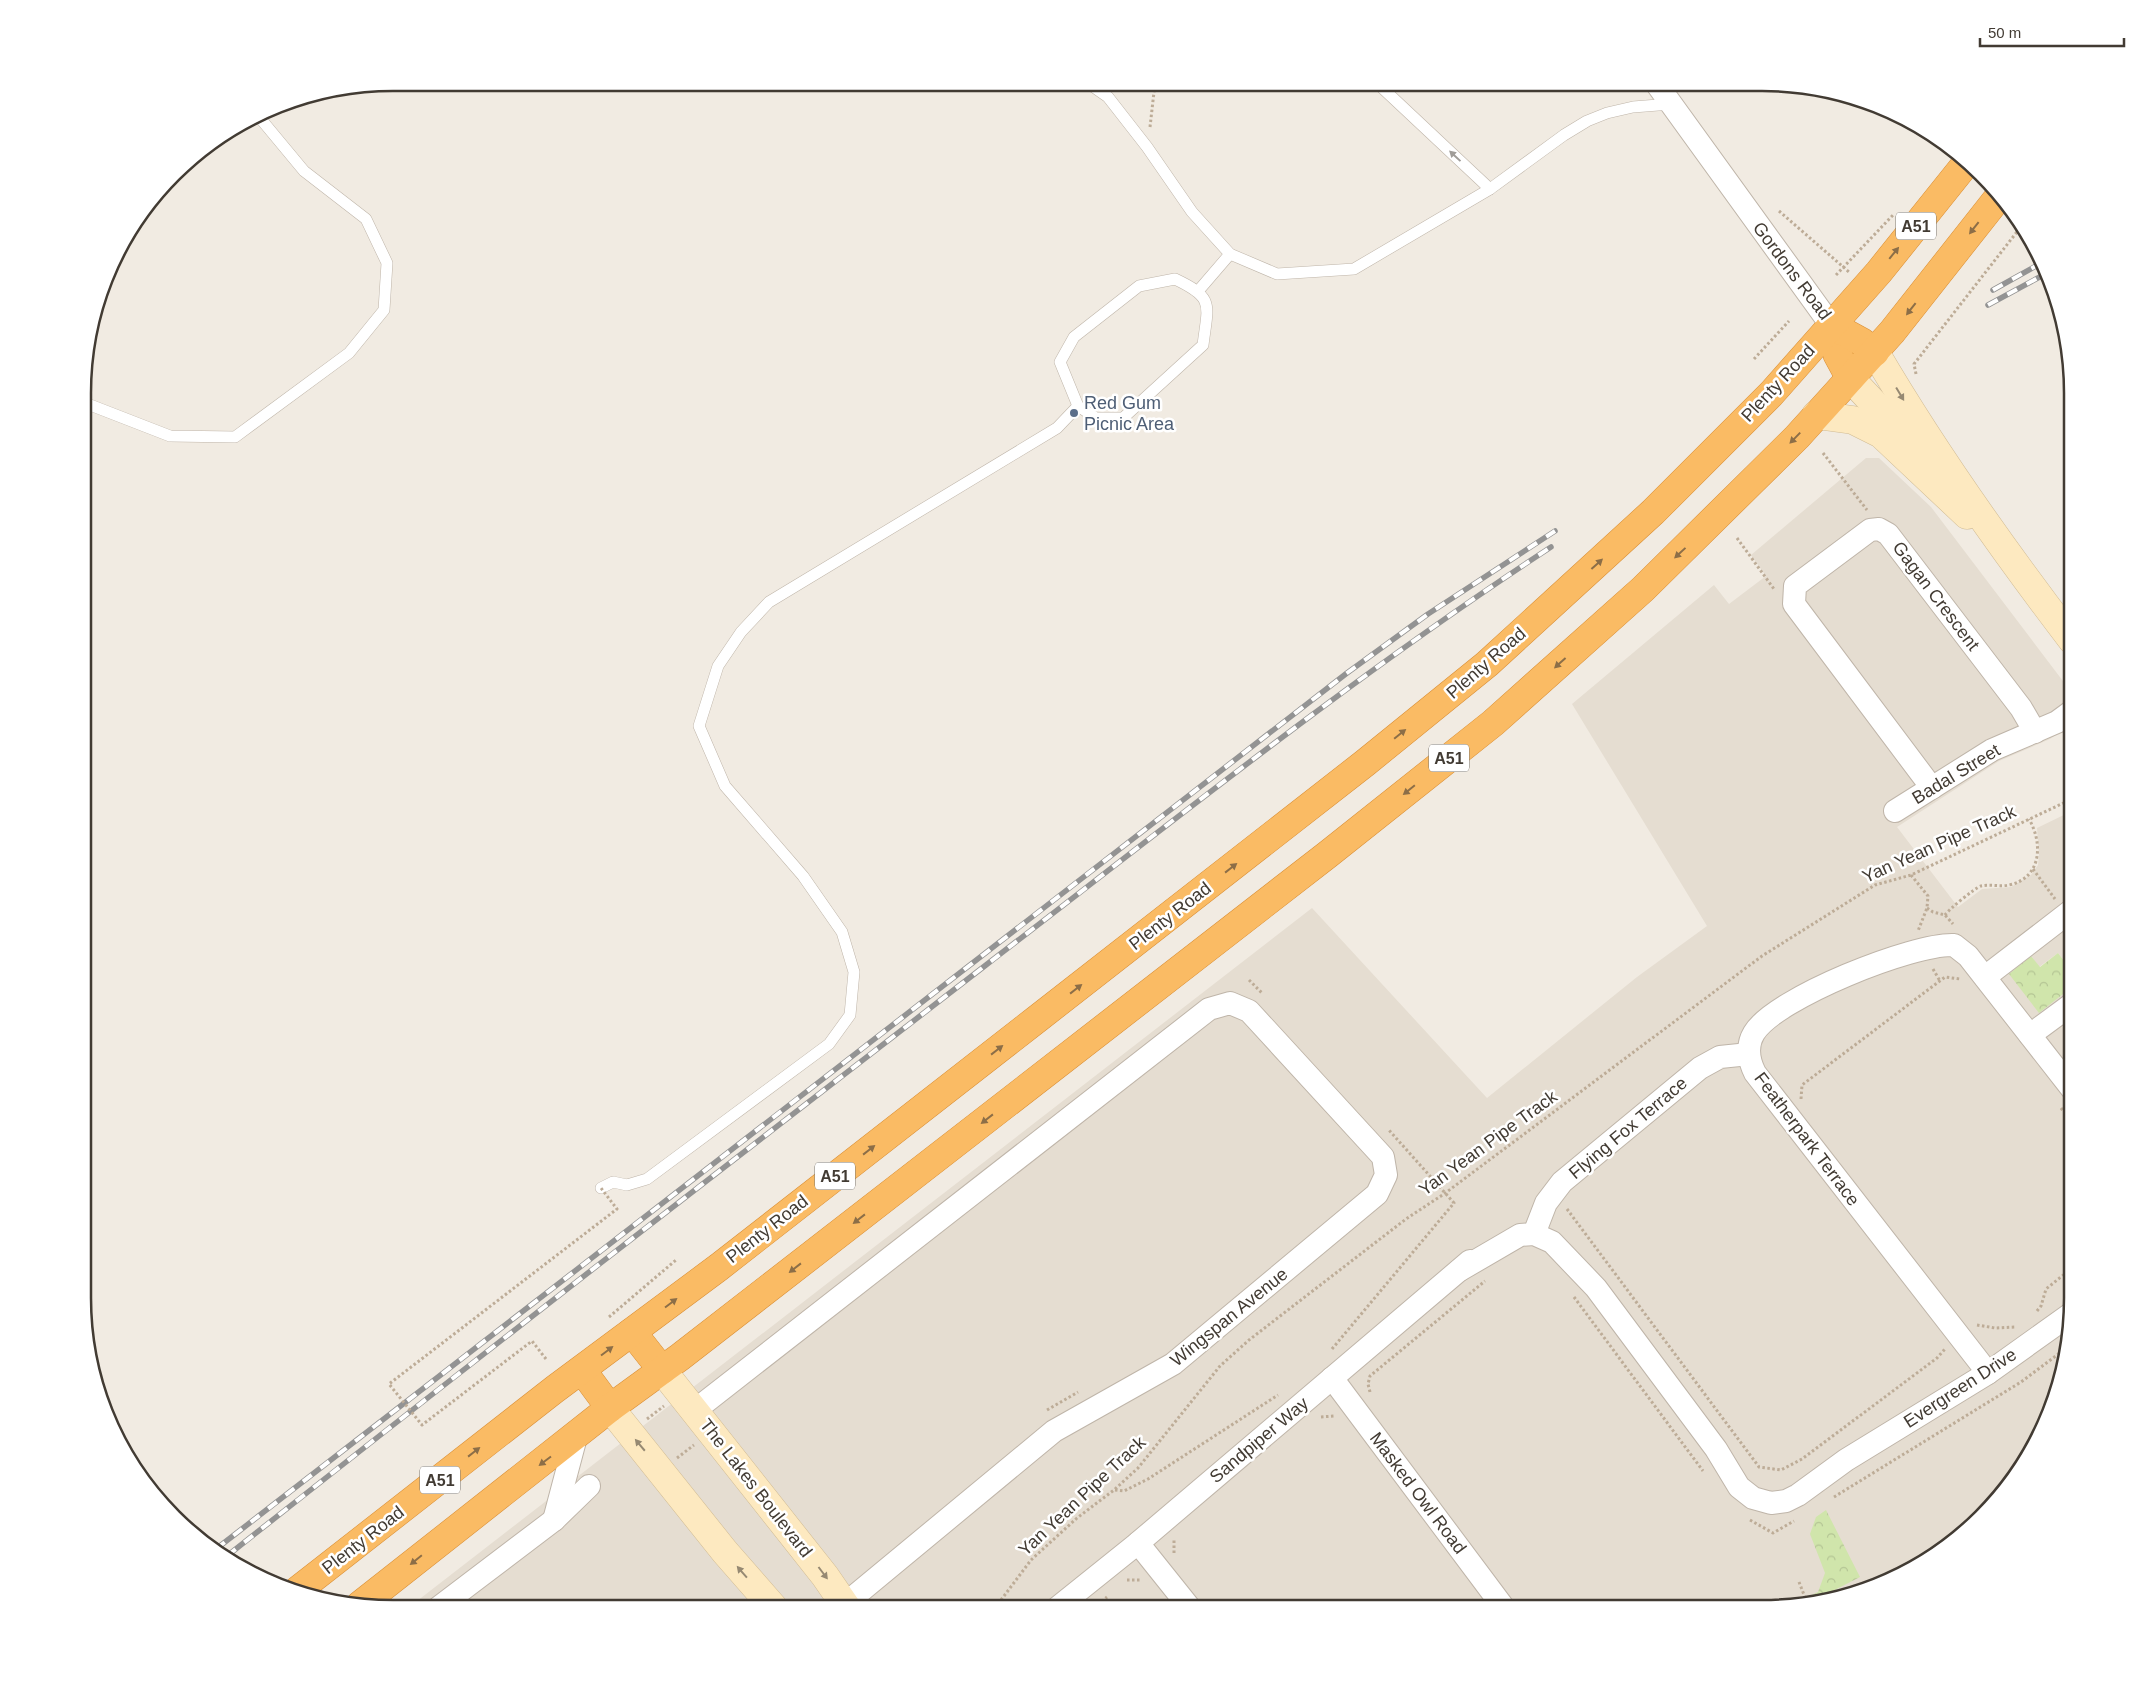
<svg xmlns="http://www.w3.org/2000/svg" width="2155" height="1691" viewBox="0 0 2155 1691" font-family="Arial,sans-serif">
  <defs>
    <pattern id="forest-crowns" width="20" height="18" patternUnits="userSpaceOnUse" patternTransform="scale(1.25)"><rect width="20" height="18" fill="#d0e5ab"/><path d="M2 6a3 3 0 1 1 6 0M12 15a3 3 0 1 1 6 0" fill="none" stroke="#b4c594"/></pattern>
  </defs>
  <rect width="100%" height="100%" fill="#f1ebe2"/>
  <polygon fill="#e5ddd1" points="1866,458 1879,458 1931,507 2072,693 2072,724 2050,739 1999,761 1897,827 1958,907 1982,889 2011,887 2031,875 2038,865 2039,855 2037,828 2072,811 2072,971 2058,953 2039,967 2031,956 2039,1012 2072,987 2072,1319 2049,1417 1995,1503 1935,1556 1881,1585 1762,1608 408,1608 1312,908 1487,1098 1637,977 1707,926 1572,704 1714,585 1729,604 1766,576 1751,555"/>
  <g fill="url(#forest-crowns)">
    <polygon points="2058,953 2072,971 2072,987 2039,1013 2009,974 2031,956 2040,967"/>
    <polygon points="1826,1510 1860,1577 1823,1596 1800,1601 1818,1592 1825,1573 1810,1534 1816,1517"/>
  </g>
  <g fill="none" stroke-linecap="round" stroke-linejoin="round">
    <defs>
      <g id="lane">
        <polyline points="1088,83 1108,97 1147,147 1192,212 1230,254 1277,274 1354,269 1490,189 1564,135 1587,121 1607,113 1633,107 1671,104"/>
        <polyline points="1377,83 1490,189"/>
        <path d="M1175 279C1215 298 1208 304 1203 345L1123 418H1096L1078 406 1060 362 1074 337 1139 286Z"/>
        <polyline points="1199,290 1230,254"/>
        <polyline points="85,403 170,436 235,437 349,353 384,310 387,263 366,219 304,171 260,118"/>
        <polyline points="601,1188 613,1182 627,1185 647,1179 829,1044 850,1015 854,972 842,932 803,876 725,786 699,726 718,666 741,632 769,602 1057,428 1078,406"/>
      </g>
      <g id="street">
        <polyline points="1656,83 1831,325"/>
        <polyline points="1932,788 1794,604 1795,586 1870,530 1879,529 1888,534 2021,708 2035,732"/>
        <polyline points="1895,811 1992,750 2057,722 2072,711"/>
        <polyline points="1985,977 2072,910"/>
        <polyline points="2030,1035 2072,1004"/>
        <polyline points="1534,1234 1546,1203 1562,1182 1700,1068 1720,1057 1749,1054"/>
        <polyline points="1460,1270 1520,1235 1534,1234 1552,1242 1596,1288 1716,1449 1739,1487 1753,1498 1771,1503 1786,1501 1798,1495 1846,1460 1988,1373 2072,1313"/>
        <path d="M1988 1373 1755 1073C1749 1061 1746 1046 1754 1033 1775 998 1914 943 1954 945L1968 956 2072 1089"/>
        <polyline points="1332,1378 1504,1608"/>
        <polyline points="694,1411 1209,1009 1230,1003 1249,1011 1383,1157 1386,1175 1377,1194 1173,1364 1054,1431 845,1604"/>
        <polyline points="554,1520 576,1437"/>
        <polyline points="1138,1543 1190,1608"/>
        <polyline points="438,1608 554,1520 589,1486"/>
        <polyline points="1057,1608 1138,1543 1470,1261"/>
      </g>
      <g id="secondary">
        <path d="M1875 352C1934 453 2001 547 2072 640"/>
        <polyline points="1850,378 1882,412 1927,465"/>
        <polyline points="1816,415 1853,420 1881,434 1967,515"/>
        <polyline points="662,1370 825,1576 847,1608"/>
        <polyline points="610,1408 725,1552 774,1608"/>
      </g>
      <g id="highway">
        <polyline points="1831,325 1837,354 1850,378"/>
        <polyline points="1831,325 1862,342 1875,352"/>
        <polyline points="632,1332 662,1370"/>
        <polyline points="582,1370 610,1408"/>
        <polyline points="298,1590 555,1389 719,1267 1037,1019 1365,763 1487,664 1653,512 1771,394 1879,272 1968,161"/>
        <polyline points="360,1605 610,1408 680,1357 1327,855 1493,723 1643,589 1797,437 1892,332 1997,199"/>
      </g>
    </defs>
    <use href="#lane" stroke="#bfb5a9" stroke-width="12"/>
    <use href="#street" stroke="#bfb5a9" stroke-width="24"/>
    <use href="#secondary" stroke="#d0bb93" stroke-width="29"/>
    <use href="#highway" stroke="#d98e35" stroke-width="29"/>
    <g stroke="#bdac97" stroke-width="3" stroke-dasharray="2.5 2.5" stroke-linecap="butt">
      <polyline points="1150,127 1155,83"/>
      <polyline points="1779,211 1849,272"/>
      <polyline points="1836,275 1894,214"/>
      <polyline points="1754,359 1789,321"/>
      <polyline points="1916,374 1914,364 2020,228"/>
      <polyline points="1823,453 1867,510"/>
      <polyline points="1737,538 1774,589"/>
      <polyline points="2033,869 2055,899"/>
      <polyline points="1911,875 1928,896 1927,908 1918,931"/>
      <polyline points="1927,908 1933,912 1945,915 1953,924"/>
      <path d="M1945 915C1949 909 1975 888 1981 886 1990 884 2000 887 2009 885 2042 878 2043 843 2029 819"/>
      <polyline points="1933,969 1940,981"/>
      <polyline points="1249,980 1262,993"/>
      <polyline points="1801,1099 1802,1085 1945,977 1960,979"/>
      <polyline points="2061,1108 2072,1122"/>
      <polyline points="1567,1209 1759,1467 1781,1470 1802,1459 1937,1358 1945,1349"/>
      <polyline points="1574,1297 1703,1471"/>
      <polyline points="2037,1311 2041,1306 2046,1289 2072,1268"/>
      <polyline points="609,1317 676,1260"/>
      <polyline points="1977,1325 1995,1328 2015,1327"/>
      <polyline points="1332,1349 1454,1203 1388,1129"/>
      <polyline points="1370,1392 1368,1384 1370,1376 1485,1281"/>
      <polyline points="1047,1410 1078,1392"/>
      <polyline points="1321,1417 1334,1416"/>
      <polyline points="647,1419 664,1406"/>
      <polyline points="677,1458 694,1445"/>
      <polyline points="1115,1490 1124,1491 1148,1479 1278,1395"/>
      <polyline points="1834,1497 2021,1382 2065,1349"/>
      <polyline points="1750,1520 1773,1533 1794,1521"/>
      <polyline points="1174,1553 1174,1540"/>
      <polyline points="1127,1580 1142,1580"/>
      <polyline points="1799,1582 1806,1600"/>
      <polyline points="1211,1602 1216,1608"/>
      <polyline points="995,1608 1031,1560 1077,1518 1114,1490 1138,1468 1220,1366 1249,1340 1406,1219 1444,1194 1762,956 1875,885 1911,875 2072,799"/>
      <polyline points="1094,1608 1107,1597"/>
    </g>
    <use href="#lane" stroke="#fff" stroke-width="11"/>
    <use href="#street" stroke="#fff" stroke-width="22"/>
    <use href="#secondary" stroke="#fde9c0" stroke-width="28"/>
    <use href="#highway" stroke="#fabb64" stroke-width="28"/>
    <defs>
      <g id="rail">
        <polyline points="1993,290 2043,262"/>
        <polyline points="1988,305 2047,273"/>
        <polyline points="216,1549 1347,673 1428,614 1555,531"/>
        <path d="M227 1556C478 1357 732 1161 986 965 1172 822 1355 675 1551 547"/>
      </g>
    </defs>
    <use href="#rail" stroke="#939393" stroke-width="5.5"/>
    <use href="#rail" stroke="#fff" stroke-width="4" stroke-dasharray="11" stroke-linecap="butt"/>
    <polyline stroke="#bdac97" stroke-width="3" stroke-dasharray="2.5 2.5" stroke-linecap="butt" points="546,1359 532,1341 422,1425 389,1384 617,1209 601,1188"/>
  </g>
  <defs><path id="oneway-solid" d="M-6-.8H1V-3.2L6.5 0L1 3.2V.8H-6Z" transform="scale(1.25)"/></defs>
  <use fill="#a09d99" href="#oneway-solid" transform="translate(1455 156) rotate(-137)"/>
  <g fill="#8c6e47">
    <use href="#oneway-solid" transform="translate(1974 228) rotate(128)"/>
    <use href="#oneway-solid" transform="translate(1894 253) rotate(-51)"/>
    <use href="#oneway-solid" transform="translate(1911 309) rotate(128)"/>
    <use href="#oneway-solid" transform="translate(1795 438) rotate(134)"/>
    <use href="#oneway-solid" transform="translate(1680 553) rotate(137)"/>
    <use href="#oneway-solid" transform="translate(1597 564) rotate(-42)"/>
    <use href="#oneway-solid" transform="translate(1560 663) rotate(138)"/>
    <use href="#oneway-solid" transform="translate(1400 734) rotate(-39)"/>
    <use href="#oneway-solid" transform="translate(1409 790) rotate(141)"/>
    <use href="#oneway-solid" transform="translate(1231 868) rotate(-38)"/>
    <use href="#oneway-solid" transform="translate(1076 989) rotate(-38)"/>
    <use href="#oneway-solid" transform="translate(997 1050) rotate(-38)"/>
    <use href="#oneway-solid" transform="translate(987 1119) rotate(142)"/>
    <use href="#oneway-solid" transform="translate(869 1150) rotate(-38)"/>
    <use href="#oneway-solid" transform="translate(859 1219) rotate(142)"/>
    <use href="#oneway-solid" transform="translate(795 1268) rotate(142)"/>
    <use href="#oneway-solid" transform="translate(671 1303) rotate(-37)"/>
    <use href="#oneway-solid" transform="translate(607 1351) rotate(-37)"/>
    <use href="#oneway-solid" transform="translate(474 1452) rotate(-38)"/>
    <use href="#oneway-solid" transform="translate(545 1461) rotate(143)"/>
    <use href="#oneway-solid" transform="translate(416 1560) rotate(141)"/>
  </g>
  <g fill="#968972">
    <use href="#oneway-solid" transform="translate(1900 394) rotate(59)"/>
    <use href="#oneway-solid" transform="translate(640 1445) rotate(-130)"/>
    <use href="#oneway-solid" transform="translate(742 1572) rotate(-131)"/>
    <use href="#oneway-solid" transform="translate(823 1573) rotate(53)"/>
  </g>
  <circle fill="#5c6f8a" stroke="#fff" stroke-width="2" cx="1074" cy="413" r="5"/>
  <g text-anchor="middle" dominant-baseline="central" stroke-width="5" stroke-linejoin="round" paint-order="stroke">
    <g fill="#fff" stroke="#7b7670" stroke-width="1">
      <rect x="1896" y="212.5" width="40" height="27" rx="4"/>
      <rect x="1429" y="744.5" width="40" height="27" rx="4"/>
      <rect x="815" y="1162.5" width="40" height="27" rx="4"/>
      <rect x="420" y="1466.5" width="40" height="27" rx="4"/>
    </g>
    <g font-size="16" font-weight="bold" fill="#423b33">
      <text x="1916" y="226">A51</text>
      <text x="1449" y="758">A51</text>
      <text x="835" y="1176">A51</text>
      <text x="440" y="1480">A51</text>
    </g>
    <g font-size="18" fill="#423b33" stroke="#fff">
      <text transform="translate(1792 271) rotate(53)">Gordons Road</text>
      <text transform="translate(1778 383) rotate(-47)">Plenty Road</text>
      <text transform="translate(1936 596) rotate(53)">Gagan Crescent</text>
      <text transform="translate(1486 663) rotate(-41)">Plenty Road</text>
      <text transform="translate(1956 774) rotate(-31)">Badal Street</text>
      <text transform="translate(1939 844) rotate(-24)">Yan Yean Pipe Track</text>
      <text transform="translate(1170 916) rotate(-38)">Plenty Road</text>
      <text transform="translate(1628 1128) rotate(-40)">Flying Fox Terrace</text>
      <text transform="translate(1807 1139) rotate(53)">Featherpark Terrace</text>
      <text transform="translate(1488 1143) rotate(-36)">Yan Yean Pipe Track</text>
      <text transform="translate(767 1229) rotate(-38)">Plenty Road</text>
      <text transform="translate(1229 1317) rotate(-39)">Wingspan Avenue</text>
      <text transform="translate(1960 1388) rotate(-33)">Evergreen Drive</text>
      <text transform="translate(1259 1440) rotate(-40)">Sandpiper Way</text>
      <text transform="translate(756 1488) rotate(52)">The Lakes Boulevard</text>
      <text transform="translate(1418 1493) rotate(53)">Masked Owl Road</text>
      <text transform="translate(1082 1496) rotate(-43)">Yan Yean Pipe Track</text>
      <text transform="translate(363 1540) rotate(-38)">Plenty Road</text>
    </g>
    <g font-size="18" fill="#4e5e75" stroke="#fff" text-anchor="start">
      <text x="1084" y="403">Red Gum<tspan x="1084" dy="21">Picnic Area</tspan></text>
    </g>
  </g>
  <path d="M0 0H2155V1691H0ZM393 91H1762A302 302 0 0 1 2064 393V1298A302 302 0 0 1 1762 1600H393A302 302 0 0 1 91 1298V393A302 302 0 0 1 393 91Z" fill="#fff" fill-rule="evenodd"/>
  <path fill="none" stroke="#423b33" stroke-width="2.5" d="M393 91H1762A302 302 0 0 1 2064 393V1298A302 302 0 0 1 1762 1600H393A302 302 0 0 1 91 1298V393A302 302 0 0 1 393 91Z"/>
  <path d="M1980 38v8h144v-8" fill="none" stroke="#423b33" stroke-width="2.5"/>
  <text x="1988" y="38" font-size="15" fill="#423b33" stroke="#ffffff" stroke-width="4" paint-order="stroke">50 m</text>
</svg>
